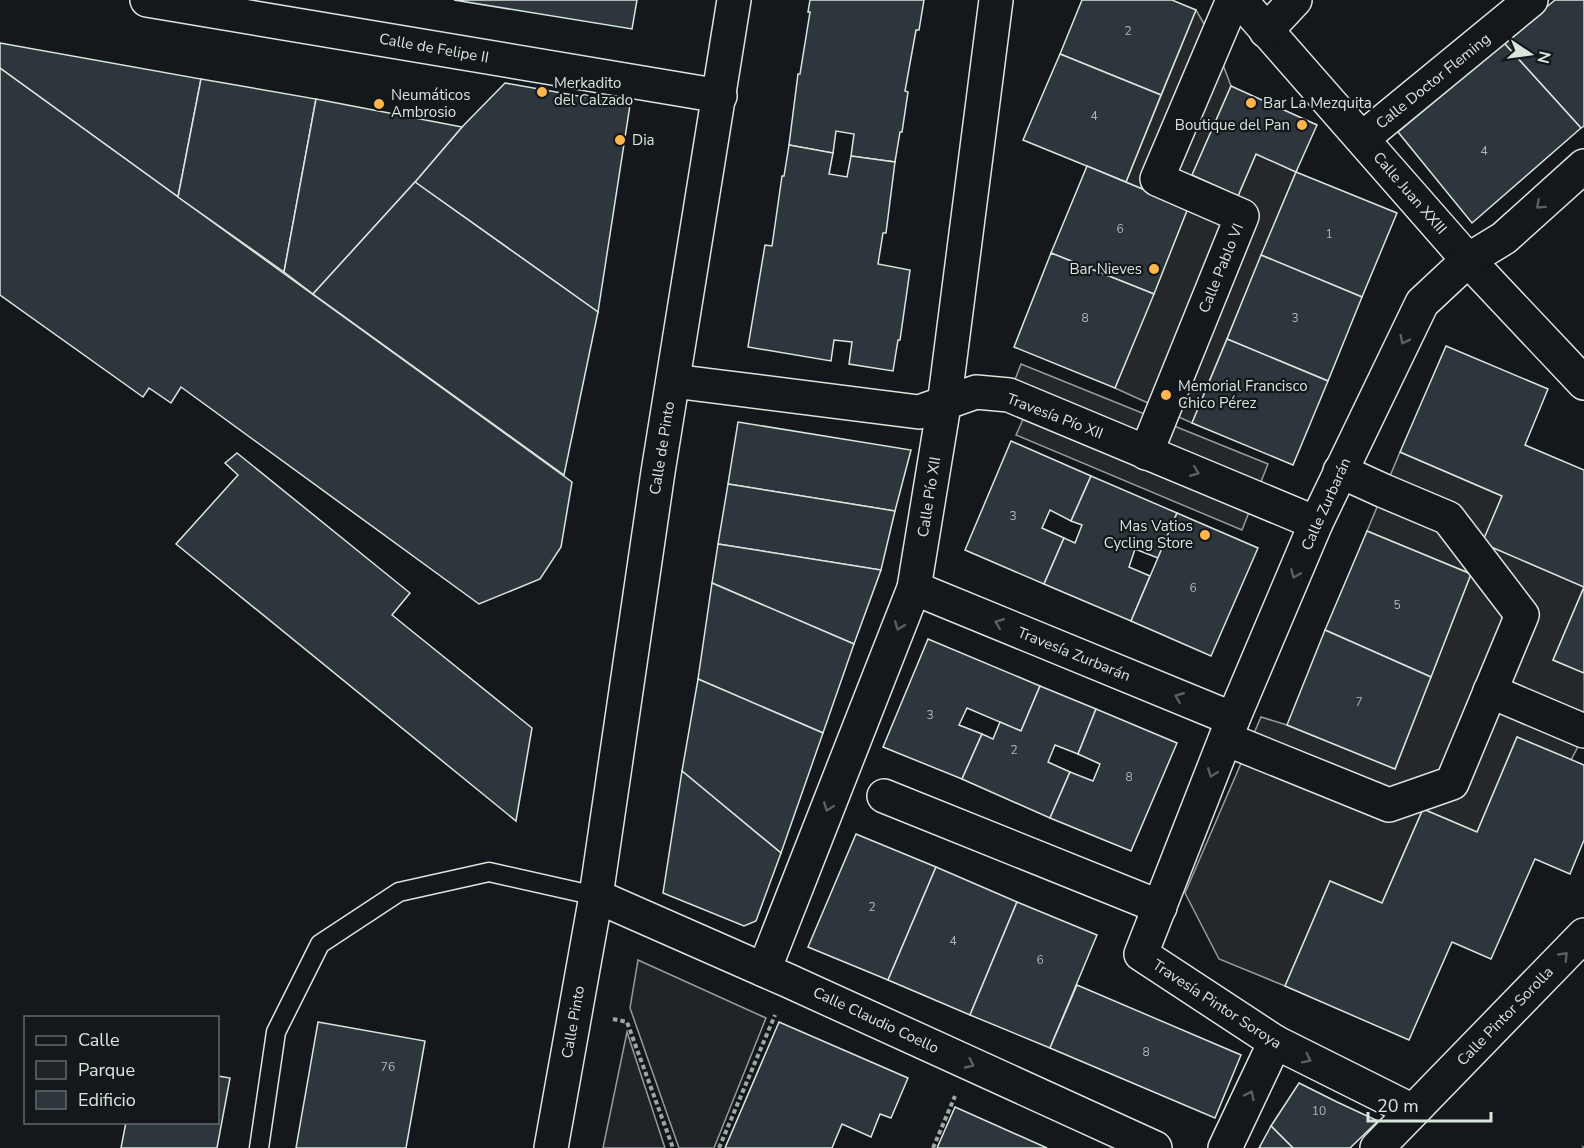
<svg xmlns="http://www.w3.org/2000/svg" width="1584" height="1148" viewBox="0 0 1584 1148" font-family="'Nunito Sans',sans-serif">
  <rect width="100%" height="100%" fill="#14181c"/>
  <g fill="#202428" stroke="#939e99" stroke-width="1.5">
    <polygon points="638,960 766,1018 714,1148 679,1148 630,1008"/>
    <polygon points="627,1032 665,1148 603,1148"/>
  </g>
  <g fill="#24282b" stroke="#939e99" stroke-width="1.5">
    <polygon points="1196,10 1214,41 1231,86 1192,175 1238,196 1256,154 1296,172 1192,423 1115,388 1188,208 1126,182"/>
    <polygon points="1021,364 1268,464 1242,530 1016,435 1030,404 1009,395"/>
    <polygon points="1400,452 1502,496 1483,543 1584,587 1553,660 1584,673 1584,735 1571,760 1517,737 1477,832 1423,809 1382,903 1330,881 1285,986 1219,959 1185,893 1261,717 1287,725 1395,769 1471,574 1367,531"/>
  </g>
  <g fill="#2c363c" stroke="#d8e6dc" stroke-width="1.5">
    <polygon points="454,0 637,0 632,29"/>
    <polygon points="810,0 924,0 919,30 916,30 905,91 908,92 902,132 900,132 895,162 851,156 854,134 836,131 833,153 789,145 798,74 800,74 810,12 808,12"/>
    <polygon points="1082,0 1172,0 1196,10 1161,95 1060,54"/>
    <polygon points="1555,0 1584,0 1584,126 1581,128 1504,43"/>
    <polygon points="0,43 201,79 178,197 0,68"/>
    <polygon points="1504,43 1581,128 1472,223 1398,132"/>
    <polygon points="1060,54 1161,95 1126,182 1023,140"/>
    <polygon points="0,68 572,482 561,547 540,579 479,604 181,387 171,403 149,388 143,397 0,295"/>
    <polygon points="201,79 316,99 284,272 178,197"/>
    <polygon points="505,83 630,105 598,312 415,182 462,127"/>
    <polygon points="1231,86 1317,125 1296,172 1256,154 1238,196 1192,175"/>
    <polygon points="316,99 462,127 415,182 313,294 284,272"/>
    <polygon points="789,145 833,153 829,174 847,177 851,156 895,162 886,233 883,233 878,264 910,270 900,340 898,340 893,371 849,364 852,342 834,340 831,361 748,347 765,245 772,246 782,176 784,176"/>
    <polygon points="1087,166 1188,208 1154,294 1051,253"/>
    <polygon points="1296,172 1397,213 1362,297 1261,255"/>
    <polygon points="415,182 598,312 564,475 313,294"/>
    <polygon points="1051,253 1154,294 1115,388 1014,347"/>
    <polygon points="1261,255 1362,297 1328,381 1227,339"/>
    <polygon points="1227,339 1328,381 1293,465 1192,423"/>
    <polygon points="1446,346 1548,389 1525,445 1584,470 1584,587 1482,543 1502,496 1400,452"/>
    <polygon points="738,422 911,450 895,511 728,484"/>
    <polygon points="1011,441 1091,476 1071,521 1050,510 1042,528 1064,538 1044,584 965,550"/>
    <polygon points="237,453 410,593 392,615 532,728 516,821 176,544 238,475 225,463"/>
    <polygon points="1091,476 1177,513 1158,558 1135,549 1129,567 1150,576 1131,621 1044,584 1064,538 1075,543 1082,525 1071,521"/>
    <polygon points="728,484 895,511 881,570 718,544"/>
    <polygon points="1177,513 1258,548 1211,656 1131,621"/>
    <polygon points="1367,531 1471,574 1431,677 1325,630"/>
    <polygon points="718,544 881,570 854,644 712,583"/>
    <polygon points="712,583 854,644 823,733 698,679"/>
    <polygon points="1584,587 1584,673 1553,660"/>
    <polygon points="1325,630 1431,677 1395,769 1287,725"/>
    <polygon points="928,639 1040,686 1021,731 967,708 959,725 982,734 962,779 883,747"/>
    <polygon points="698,679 823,733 781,853 682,771"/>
    <polygon points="1040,686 1096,709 1078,754 1055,745 1048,762 1070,772 1050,818 962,779 982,734 993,739 1000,722 1021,731"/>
    <polygon points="1096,709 1177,743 1131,851 1050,818 1070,772 1093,781 1100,764 1078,754"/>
    <polygon points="1517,737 1584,765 1584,840 1570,874 1535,859 1491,959 1452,942 1409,1040 1285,986 1330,881 1382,903 1423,809 1477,832"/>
    <polygon points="682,771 781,853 756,921 744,926 663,893"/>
    <polygon points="856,834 936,867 888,980 808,947"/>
    <polygon points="936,867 1017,902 970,1015 888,980"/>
    <polygon points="1017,902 1097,935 1050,1048 970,1015"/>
    <polygon points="1077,985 1241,1055 1215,1118 1050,1048"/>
    <polygon points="318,1022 425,1041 406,1148 296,1148"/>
    <polygon points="779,1022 908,1078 891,1118 880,1114 871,1137 842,1124 832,1148 725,1148"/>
    <polygon points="218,1076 230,1078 217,1148 121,1148 126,1122 218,1122"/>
    <polygon points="1299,1083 1337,1102 1378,1121 1350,1148 1293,1148 1271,1126"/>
    <polygon points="955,1107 1047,1148 937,1148"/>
    <polygon points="1271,1126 1293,1148 1259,1148"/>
  </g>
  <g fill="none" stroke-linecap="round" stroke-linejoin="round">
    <defs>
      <polyline id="lane" points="259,1148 276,1032 320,944 399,892 489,872 596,896"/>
      <g id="street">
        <polyline points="147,0 720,96"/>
        <polyline points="1240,0 1468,260 1584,383"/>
        <polyline points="1266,31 1295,0"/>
        <polyline points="1363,138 1531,0"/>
        <polyline points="673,381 919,412 976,392 1009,395 1316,523"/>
        <polyline points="1146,453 1242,216 1157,179 1233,0"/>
        <polyline points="914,588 1233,719"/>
        <polyline points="1490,691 1584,731"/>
        <polyline points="1226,739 1389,805 1452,783 1522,615 1448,518 1384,491 1340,471"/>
        <polyline points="884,796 1160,907"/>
        <polyline points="596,896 789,981 1155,1148"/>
        <polyline points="764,970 914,588 944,405 996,0"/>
        <polyline points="1413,1111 1275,1042 1141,954 1233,719 1316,523 1422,303 1468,260 1504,238 1584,166"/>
        <polyline points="1225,1148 1275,1042"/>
        <polyline points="1377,1148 1584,935"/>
      </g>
      <polyline id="secondary" points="551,1148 596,896 658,472 734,0"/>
    </defs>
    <use href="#lane" stroke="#d8e6dc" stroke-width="21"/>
    <use href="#street" stroke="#d8e6dc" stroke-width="36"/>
    <use href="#secondary" stroke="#d8e6dc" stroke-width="36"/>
    <g stroke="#9da8a2" stroke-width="4" stroke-dasharray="4.5 3" stroke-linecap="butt">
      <polyline points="613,1019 627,1022 673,1148"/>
      <polyline points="719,1148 775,1015"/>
      <polyline points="933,1148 955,1096"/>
      <polyline points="1583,1148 1584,1147"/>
    </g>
    <use href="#lane" stroke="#14181c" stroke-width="18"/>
    <use href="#street" stroke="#14181c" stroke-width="33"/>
    <use href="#secondary" stroke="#14181c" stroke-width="33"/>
  </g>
  <defs><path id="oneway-chevron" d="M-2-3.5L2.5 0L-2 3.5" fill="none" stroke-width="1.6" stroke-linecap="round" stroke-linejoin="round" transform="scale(1.5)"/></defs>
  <g stroke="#59605f">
    <use href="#oneway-chevron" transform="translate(1540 205) rotate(138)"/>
    <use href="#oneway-chevron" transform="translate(1404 340) rotate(116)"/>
    <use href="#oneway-chevron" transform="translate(1195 472) rotate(22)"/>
    <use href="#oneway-chevron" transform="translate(1295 574) rotate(113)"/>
    <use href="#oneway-chevron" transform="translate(999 623) rotate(-158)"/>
    <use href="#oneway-chevron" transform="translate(899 626) rotate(111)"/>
    <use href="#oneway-chevron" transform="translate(1179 697) rotate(-158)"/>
    <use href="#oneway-chevron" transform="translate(1212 773) rotate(111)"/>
    <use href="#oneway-chevron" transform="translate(828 807) rotate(111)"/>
    <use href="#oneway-chevron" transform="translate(1564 956) rotate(-46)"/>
    <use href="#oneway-chevron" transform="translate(1307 1059) rotate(26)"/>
    <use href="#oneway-chevron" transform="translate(970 1064) rotate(25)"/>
    <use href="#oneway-chevron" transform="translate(1250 1095) rotate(-65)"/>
  </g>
  <g fill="#ffb74d" stroke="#14181c" stroke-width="2">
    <circle cx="542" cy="92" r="6"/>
    <circle cx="1251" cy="103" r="6"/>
    <circle cx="379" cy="104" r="6"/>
    <circle cx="1302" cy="125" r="6"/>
    <circle cx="620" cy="140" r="6"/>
    <circle cx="1154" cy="269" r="6"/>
    <circle cx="1166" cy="395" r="6"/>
    <circle cx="1205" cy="535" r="6"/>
  </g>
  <g text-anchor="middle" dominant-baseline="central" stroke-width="4.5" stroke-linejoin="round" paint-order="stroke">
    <g font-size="12" fill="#adbab4">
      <text x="1128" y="31">2</text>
      <text x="1094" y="116">4</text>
      <text x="1484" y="151">4</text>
      <text x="1120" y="229">6</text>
      <text x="1329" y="234">1</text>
      <text x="1085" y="318">8</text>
      <text x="1295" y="318">3</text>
      <text x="1013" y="516">3</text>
      <text x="1193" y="588">6</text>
      <text x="1397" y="605">5</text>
      <text x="1359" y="702">7</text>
      <text x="930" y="715">3</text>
      <text x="1014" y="750">2</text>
      <text x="1129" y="777">8</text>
      <text x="872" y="907">2</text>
      <text x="953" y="941">4</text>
      <text x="1040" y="960">6</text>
      <text x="1146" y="1052">8</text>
      <text x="388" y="1067">76</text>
      <text x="1319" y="1111">10</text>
    </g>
    <g font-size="15" fill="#d8e6dc" stroke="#14181c">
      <text transform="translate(434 48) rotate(10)">Calle de Felipe II</text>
      <text transform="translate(1433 81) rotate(-39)">Calle Doctor Fleming</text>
      <text transform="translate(1410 193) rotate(49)">Calle Juan XXIII</text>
      <text transform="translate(1221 268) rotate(-68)">Calle Pablo VI</text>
      <text transform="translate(1055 416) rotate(21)">Travesía Pío XII</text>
      <text transform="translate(662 448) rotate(-81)">Calle de Pinto</text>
      <text transform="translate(929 497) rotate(-81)">Calle Pío XII</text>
      <text transform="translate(1326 504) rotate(-66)">Calle Zurbarán</text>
      <text transform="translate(1074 654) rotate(22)">Travesía Zurbarán</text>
      <text transform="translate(1217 1004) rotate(33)">Travesía Pintor Soroya</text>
      <text transform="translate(1505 1016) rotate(-46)">Calle Pintor Sorolla</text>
      <text transform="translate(876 1020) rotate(25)">Calle Claudio Coello</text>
      <text transform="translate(573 1022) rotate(-80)">Calle Pinto</text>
    </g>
    <g font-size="15" fill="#d8e6dc" stroke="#14181c" text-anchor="start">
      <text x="554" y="83">Merkadito<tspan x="554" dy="17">del Calzado</tspan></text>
      <text x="391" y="95">Neumáticos<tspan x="391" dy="17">Ambrosio</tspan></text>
      <text x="1263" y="103">Bar La Mezquita</text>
      <text x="1290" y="125" text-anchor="end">Boutique del Pan</text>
      <text x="632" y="140">Dia</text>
      <text x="1142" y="269" text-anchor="end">Bar Nieves</text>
      <text x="1178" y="386">Memorial Francisco<tspan x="1178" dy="17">Chico Pérez</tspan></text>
      <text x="1193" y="526" text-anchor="end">Mas Vatios<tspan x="1193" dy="17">Cycling Store</tspan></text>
    </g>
  </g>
  <rect x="24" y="1016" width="195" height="108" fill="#14181c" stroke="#626a69" stroke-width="1.5"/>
  <rect x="36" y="1036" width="30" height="9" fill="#14181c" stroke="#626a69" stroke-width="1.5"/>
  <text x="78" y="1046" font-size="18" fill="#d8e6dc">Calle</text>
  <rect x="36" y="1061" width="30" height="18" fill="#202428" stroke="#626a69" stroke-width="1.5"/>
  <text x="78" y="1076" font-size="18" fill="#d8e6dc">Parque</text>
  <rect x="36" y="1091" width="30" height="18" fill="#2c363c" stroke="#626a69" stroke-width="1.5"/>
  <text x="78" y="1106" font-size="18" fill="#d8e6dc">Edificio</text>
  <g transform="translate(1530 54) rotate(103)" stroke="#14181c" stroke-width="4.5" paint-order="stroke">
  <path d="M0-4.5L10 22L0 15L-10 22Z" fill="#d8e6dc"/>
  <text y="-9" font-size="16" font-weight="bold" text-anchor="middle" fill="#d8e6dc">N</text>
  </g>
  <path d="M1368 1112v9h123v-9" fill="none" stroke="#d8e6dc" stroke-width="3"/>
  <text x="1377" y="1112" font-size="18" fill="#d8e6dc" stroke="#14181c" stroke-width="4.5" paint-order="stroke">20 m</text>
</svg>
